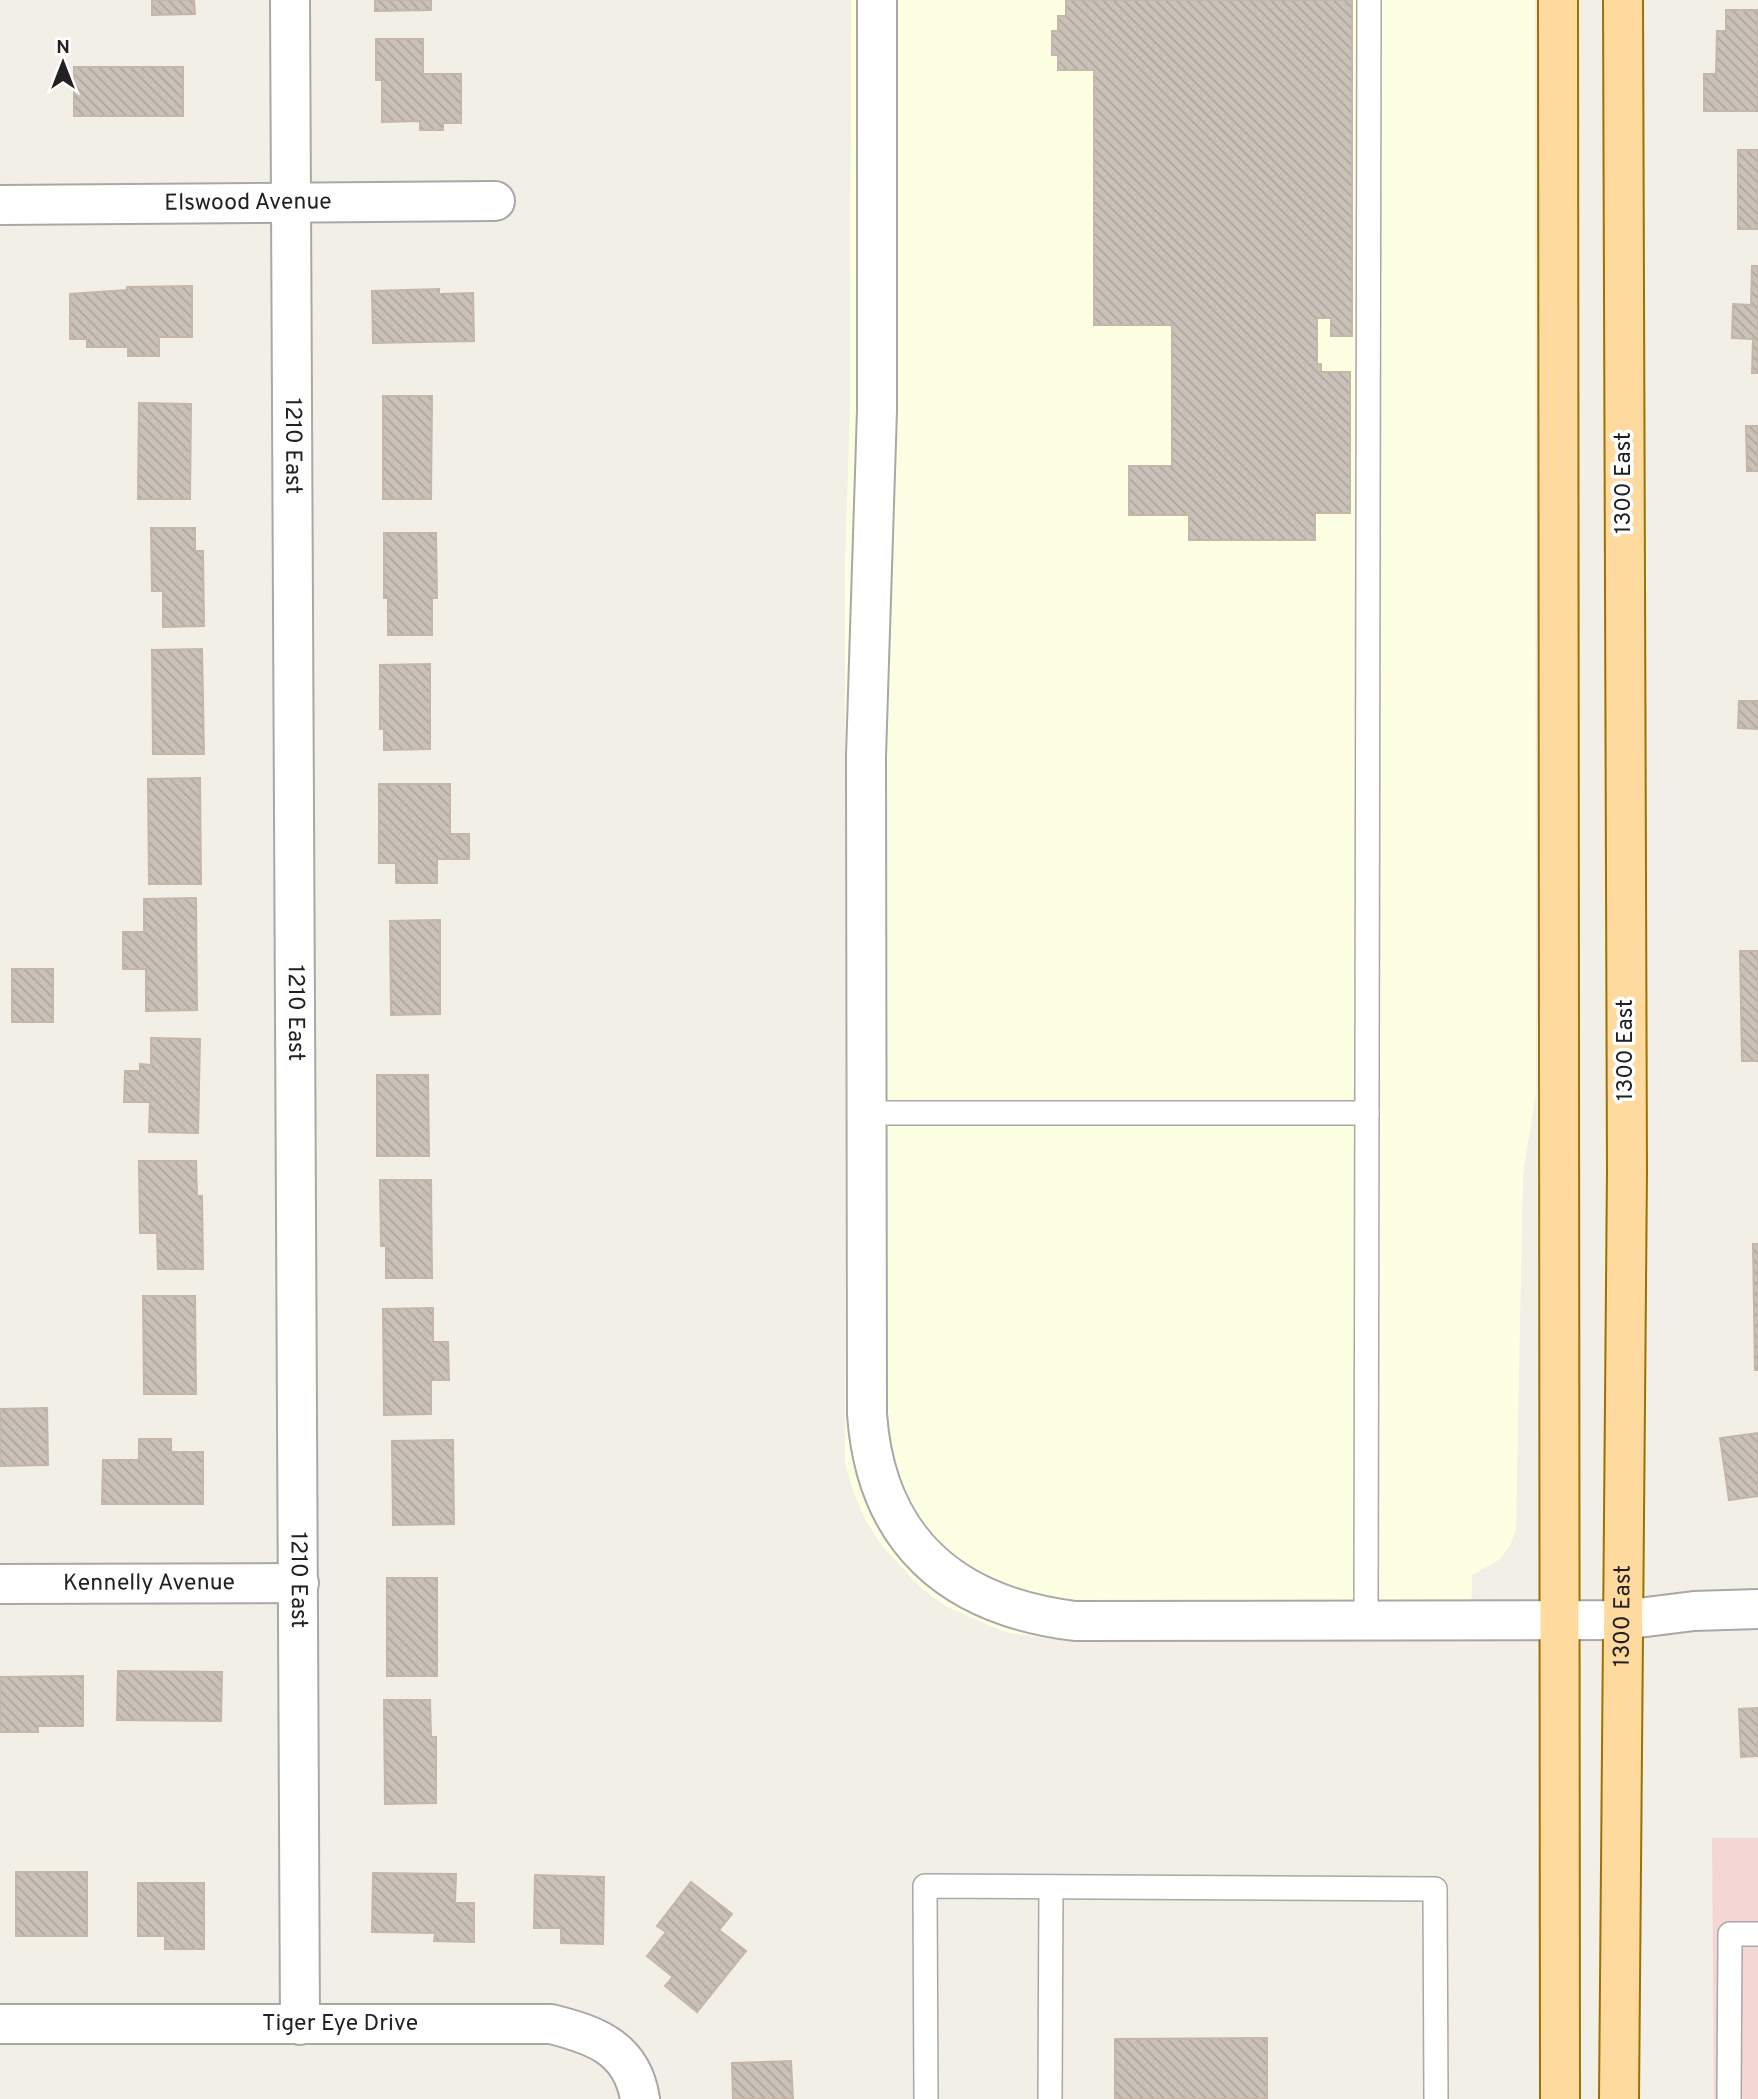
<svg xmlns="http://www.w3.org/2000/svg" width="1758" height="2099" viewBox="0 0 1758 2099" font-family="Overpass,sans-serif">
  <defs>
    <pattern id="building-back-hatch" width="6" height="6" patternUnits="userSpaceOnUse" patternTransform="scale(1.75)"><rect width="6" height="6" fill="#cac1b9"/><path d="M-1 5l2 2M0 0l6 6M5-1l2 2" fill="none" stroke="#ada69f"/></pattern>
  </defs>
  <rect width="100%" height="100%" fill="#f2efe6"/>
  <polygon fill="#f4d7d4" points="1712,1838 1758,1838 1758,2099 1714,2099"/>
  <polygon fill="#fdffe2" points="851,0 1535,0 1536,1093 1523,1174 1516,1529 1510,1546 1499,1560 1472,1575 1471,1641 1066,1641 1005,1632 947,1607 922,1589 881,1545 865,1519 853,1491 845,1463 845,562 850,413"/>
  <g fill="url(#building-back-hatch)" stroke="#c5b6a7" stroke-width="2">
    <polygon points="152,0 194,0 195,14 152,15"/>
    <polygon points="375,0 431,0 431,10 375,11"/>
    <polygon points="1066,0 1352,0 1352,336 1331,336 1331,318 1317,318 1317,364 1321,364 1321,372 1350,372 1350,513 1315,513 1315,540 1189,540 1189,515 1129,515 1129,466 1172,466 1172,325 1094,325 1094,70 1058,70 1058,55 1052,55 1052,31 1058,31 1058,16 1066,16"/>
    <polygon points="1726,10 1758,10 1758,111 1704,111 1704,74 1716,74 1717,31 1726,31"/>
    <polygon points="376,39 423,39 423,74 461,74 461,123 443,123 443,130 420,130 420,121 382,122 382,80 376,80"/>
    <rect x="74" y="67" width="109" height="49"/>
    <rect x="1738" y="150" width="20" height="79"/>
    <polygon points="1752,266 1758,266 1758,373 1752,373 1753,339 1732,338 1733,304 1751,305"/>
    <polygon points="192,286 192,337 159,337 159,356 128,356 128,347 87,347 87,339 70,339 70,294 127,290 127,287"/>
    <polygon points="439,289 439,294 473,293 474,341 373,343 372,291"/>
    <polygon points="383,396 432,396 431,499 383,499"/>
    <polygon points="139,403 191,404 190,499 138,499"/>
    <polygon points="1746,426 1758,426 1758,471 1747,471"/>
    <polygon points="151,528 195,528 195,551 203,551 204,626 163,627 163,591 152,591"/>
    <polygon points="384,533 436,533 437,598 432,598 432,635 388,635 388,598 384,598"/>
    <polygon points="202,649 204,754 153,754 152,650"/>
    <polygon points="430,664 430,749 384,750 384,729 380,729 380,665"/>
    <polygon points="1739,701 1758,701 1758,729 1738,728"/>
    <polygon points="200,778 201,884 149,884 148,779"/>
    <polygon points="379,784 450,784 450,834 469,834 469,859 437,859 437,883 396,883 396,863 379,863"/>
    <polygon points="196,898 197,1010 146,1011 146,969 123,969 123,932 144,932 144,899"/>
    <polygon points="440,920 440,1014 391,1015 390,921"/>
    <polygon points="1740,951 1758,951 1758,1061 1742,1061"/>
    <rect x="12" y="969" width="41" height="53"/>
    <polygon points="151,1038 200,1039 198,1133 149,1132 150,1102 124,1102 125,1071 140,1071 140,1064 151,1065"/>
    <polygon points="377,1075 428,1075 429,1156 377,1156"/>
    <polygon points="139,1161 196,1161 197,1196 202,1196 203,1269 158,1269 157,1233 140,1233"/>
    <polygon points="380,1180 431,1180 432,1278 386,1278 386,1246 381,1246"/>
    <polygon points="1753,1244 1758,1244 1758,1370 1755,1370"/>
    <polygon points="143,1296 195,1296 196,1394 144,1394"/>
    <polygon points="433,1308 433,1342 448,1342 449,1380 431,1380 431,1414 384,1415 383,1309"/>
    <polygon points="47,1408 48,1465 0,1466 0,1409"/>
    <polygon points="1758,1433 1758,1496 1729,1500 1720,1438"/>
    <polygon points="139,1439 171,1439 171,1452 203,1452 203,1504 102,1504 103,1460 139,1460"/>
    <polygon points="453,1440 454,1524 393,1525 392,1441"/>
    <rect x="387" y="1578" width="50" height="98"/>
    <polygon points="118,1671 222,1672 221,1721 117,1720"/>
    <polygon points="83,1676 83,1726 38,1726 38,1732 0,1732 0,1677"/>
    <polygon points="384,1700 430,1700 431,1737 436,1737 436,1803 385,1804"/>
    <polygon points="1758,1708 1758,1756 1741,1757 1739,1709"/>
    <rect x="16" y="1872" width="71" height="64"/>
    <polygon points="373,1873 456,1874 455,1903 474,1903 474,1942 434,1941 435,1933 372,1932"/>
    <polygon points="535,1875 604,1877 603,1944 561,1943 561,1928 534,1928"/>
    <polygon points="691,1882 732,1914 719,1930 746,1951 697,2012 665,1986 673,1977 647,1956 666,1932 657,1926"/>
    <polygon points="138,1883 204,1883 204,1949 165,1949 165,1936 138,1936"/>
    <polygon points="1267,2038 1267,2099 1115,2099 1115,2039"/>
    <polygon points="791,2061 793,2099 733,2099 732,2063"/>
  </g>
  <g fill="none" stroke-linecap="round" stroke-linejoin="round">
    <defs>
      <g id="lane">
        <polyline points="867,1113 1367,1113"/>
        <polyline points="1366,1621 1369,0"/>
        <polyline points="926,2099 925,1886 1435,1889 1436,2099"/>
        <polyline points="1050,2099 1051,1887"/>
        <polyline points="1729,2099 1730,1934 1758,1934"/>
      </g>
      <g id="street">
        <path id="s1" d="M290 0 300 2025"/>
        <path d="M877 0V410L866 756 867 1414C876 1541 952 1606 1075 1621L1622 1620 1694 1611 1758 1609"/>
        <path id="s2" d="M0 205 495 201"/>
        <path id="s3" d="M0 1584 299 1583"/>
        <path id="s4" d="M0 2024H551C595 2035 632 2048 640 2099"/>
      </g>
      <g id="primary">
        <polyline points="1558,0 1560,2099"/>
        <path id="s5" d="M1619 2099 1627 1170 1623 0"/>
      </g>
    </defs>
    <use href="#lane" stroke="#a8a8a8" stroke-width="26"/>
    <use href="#street" stroke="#a8a8a8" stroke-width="42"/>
    <use href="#primary" stroke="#9d7100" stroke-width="42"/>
    <use href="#lane" stroke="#fff" stroke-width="23"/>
    <use href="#street" stroke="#fff" stroke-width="38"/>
    <use href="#primary" stroke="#ffda9e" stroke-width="38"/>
  </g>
  <g text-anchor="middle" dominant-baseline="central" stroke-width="7" stroke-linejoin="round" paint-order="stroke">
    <g font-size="23" fill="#212121" stroke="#fff">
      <text stroke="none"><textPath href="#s2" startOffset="248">Elswood Avenue</textPath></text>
      <text stroke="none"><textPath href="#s1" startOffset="446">1210 East</textPath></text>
      <text transform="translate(1624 483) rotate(-90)">1300 East</text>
      <text stroke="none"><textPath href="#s1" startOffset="1013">1210 East</textPath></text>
      <text transform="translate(1626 1050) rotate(-90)">1300 East</text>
      <text stroke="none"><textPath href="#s1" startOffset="1580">1210 East</textPath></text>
      <text stroke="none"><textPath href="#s3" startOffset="149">Kennelly Avenue</textPath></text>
      <text stroke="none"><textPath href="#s5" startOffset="483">1300 East</textPath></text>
      <text stroke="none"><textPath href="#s4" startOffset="340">Tiger Eye Drive</textPath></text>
    </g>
  </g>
  <g transform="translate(63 63)" stroke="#ffffff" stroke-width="5" paint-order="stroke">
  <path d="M0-5L12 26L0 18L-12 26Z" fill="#212121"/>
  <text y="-10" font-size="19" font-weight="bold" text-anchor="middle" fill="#212121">N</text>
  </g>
</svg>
